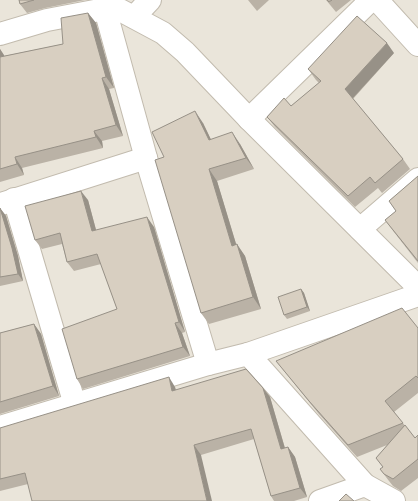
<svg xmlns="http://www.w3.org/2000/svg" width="418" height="501" viewBox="0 0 418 501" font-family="Figtree,sans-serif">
  <rect width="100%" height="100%" fill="#f6f3ec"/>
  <rect fill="#eae5da" x="0" y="0" width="418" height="501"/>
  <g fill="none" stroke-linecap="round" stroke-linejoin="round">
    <defs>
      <g id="minor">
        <polyline points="377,0 418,45"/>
        <polyline points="105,9 146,158 208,364"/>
        <polyline points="134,17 150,0"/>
        <polyline points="0,34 47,20 105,9 120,10 163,33 185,52 249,119 418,287"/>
        <polyline points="249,119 371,0"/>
        <polyline points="14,199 75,405"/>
        <polyline points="1,204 146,158"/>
        <polyline points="360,229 418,179"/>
        <polyline points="0,427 208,364 248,354"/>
        <polyline points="365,485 248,354 418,295"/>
        <polyline points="320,501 365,485 394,501"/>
      </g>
    </defs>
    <use href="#minor" stroke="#c2bbae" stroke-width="24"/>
    <use href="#minor" stroke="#fff" stroke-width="22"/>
  </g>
  <g fill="#bab2a6">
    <polygon points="19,0 85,0 45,8 27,13 20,4"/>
    <polygon points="248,0 269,0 257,11"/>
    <polygon points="326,0 351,0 336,12"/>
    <polygon points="88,13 96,23 114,88 109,89 123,136 102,141 103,148 22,168 24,175 0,182 0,49 4,56 63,44"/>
    <polygon points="394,53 353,99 403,159 410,169 382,193 378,188 355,207 275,127 267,117 291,106 319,83 316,80 308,69"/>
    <polygon points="203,123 211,140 240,144 254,169 217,181 236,244 245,256 261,309 209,324 201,313 164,157"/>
    <polygon points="418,176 418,263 394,232 385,220 396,211 389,201"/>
    <polygon points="88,200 96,230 154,227 185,332 182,333 190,356 83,389 77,379 117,309 101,264 74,271 67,262 62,244 42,249 35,240"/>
    <polygon points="0,208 6,216 18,256 23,281 0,286"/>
    <polygon points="301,289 304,293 310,311 287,319 284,315"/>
    <polygon points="34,324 41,334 59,396 0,414 0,333"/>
    <polygon points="418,328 418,393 394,412 415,438 418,435 418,478 401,491 393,486 389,481 380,469 383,467 376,458 387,445 357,457 318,413 285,372 276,361"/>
    <polygon points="175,387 176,390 263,388 270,397 285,448 288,447 295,457 307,497 294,501 274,501 271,496 254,439 201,455 28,484 0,491 0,428"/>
  </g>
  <g fill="#979187">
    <polygon points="88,13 96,23 114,88 106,77"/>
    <polygon points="387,43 394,53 352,99 345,89"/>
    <polygon points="0,49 4,55 7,68 0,57"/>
    <polygon points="102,78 109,89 123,136 116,125"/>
    <polygon points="195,111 203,123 217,152 209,140"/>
    <polygon points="94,131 102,141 103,148 96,137"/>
    <polygon points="232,132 240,144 254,169 246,158"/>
    <polygon points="15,157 22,168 24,175 17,164"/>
    <polygon points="209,169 217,181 240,257 232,246"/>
    <polygon points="81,191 88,200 99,241 92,231"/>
    <polygon points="0,208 6,216 18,256 23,281 18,274"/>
    <polygon points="147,217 154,227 185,332 179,322"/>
    <polygon points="237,244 245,256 261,309 253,297"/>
    <polygon points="301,289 304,293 310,311 307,307"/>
    <polygon points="175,323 182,333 190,356 183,347"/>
    <polygon points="34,324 41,334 59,396 53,386"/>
    <polygon points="169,377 175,387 178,401 172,391"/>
    <polygon points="263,388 270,397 288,459 281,449"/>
    <polygon points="194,445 201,455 212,501 207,501"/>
    <polygon points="288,447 295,457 307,497 300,488"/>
  </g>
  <g fill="#d8cfc1" stroke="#979187">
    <polygon points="19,0 34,0 20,4"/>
    <polygon points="327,0 332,0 329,2"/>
    <polygon points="88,13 106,77 102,78 116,125 94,131 96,137 15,157 17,164 0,169 0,57 63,44 61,18"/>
    <polygon points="357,16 387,43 345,89 403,159 375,183 370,177 348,196 267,117 284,98 291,106 321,81 308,69"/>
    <polygon points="195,111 209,140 232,132 246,158 209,169 232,246 237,244 253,297 201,313 155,160 164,157 152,132"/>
    <polygon points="418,176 418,261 385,220 396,211 389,201"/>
    <polygon points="81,191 92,231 147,217 179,322 175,323 183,347 77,379 62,329 117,309 97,254 67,262 60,233 35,240 25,206"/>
    <polygon points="0,208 12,248 18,274 0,277"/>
    <polygon points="301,289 307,307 284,315 278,297"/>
    <polygon points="402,308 418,328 418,378 416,376 385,401 403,423 348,445 309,401 276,361"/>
    <polygon points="34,324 53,386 0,402 0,333"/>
    <polygon points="246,369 263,388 281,449 288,447 300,488 271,496 251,429 194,445 207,501 32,501 25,473 0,479 0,428 169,377 172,391"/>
    <polygon points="405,425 415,438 418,435 418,459 393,479 384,474 380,469 383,467 376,458"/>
    <polygon points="346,494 354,501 339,501"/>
  </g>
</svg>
